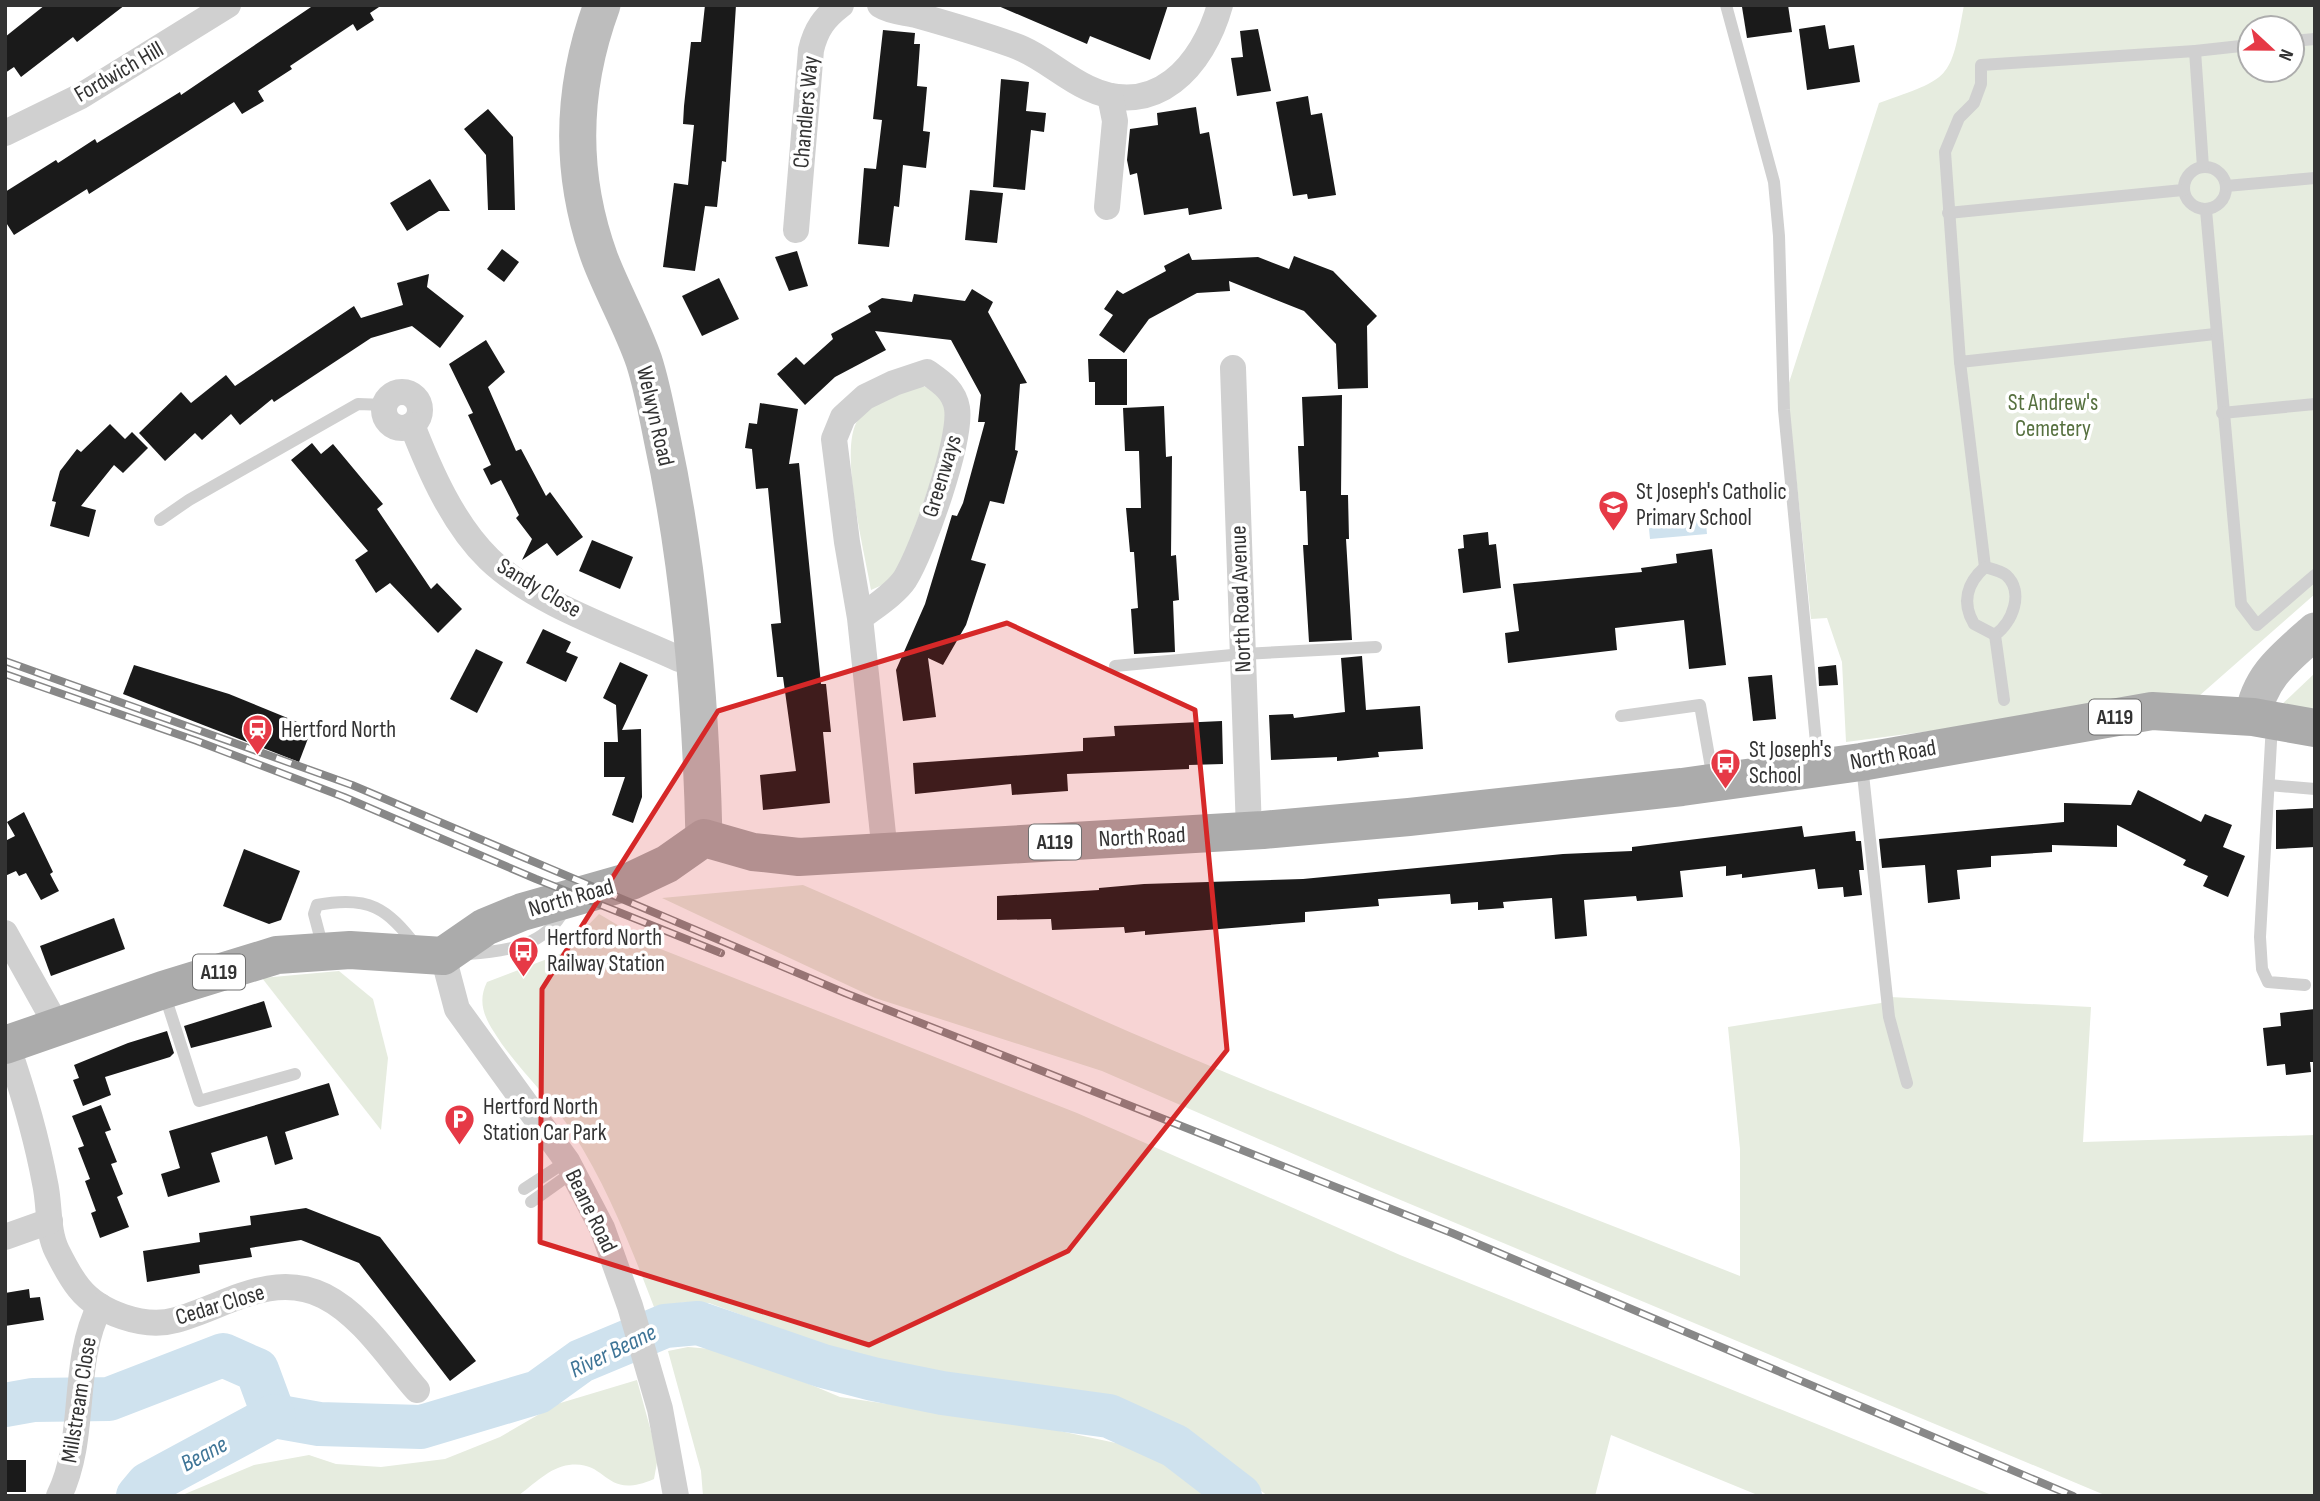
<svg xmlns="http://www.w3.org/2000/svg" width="2320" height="1501" viewBox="0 0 2320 1501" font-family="'Sofia Sans Condensed',sans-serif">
  <rect width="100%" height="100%" fill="#fff"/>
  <g fill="#e6ecdf" fill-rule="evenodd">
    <path d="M1964 5H2315V594L2199 696 1846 742 1842 662 1827 618 1811 619 1787 389 1879 103C1951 77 1950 82 1964 5ZM2250 28H2292V70H2250Z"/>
    <path d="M918 385 939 391 948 414 943 446 908 547 891 581 871 590C865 554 838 448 858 420 870 402 899 394 918 385Z"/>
    <polygon points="2315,673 2315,714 2277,709"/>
    <path d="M803 885C925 937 1043 996 1165 1047 1355 1128 1548 1200 1740 1276V1149L1728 1027 1881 1003 1890 997 2091 1007 2083 1142 2315 1135V1496H2107L1372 1188 1102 1071 875 998 662 898Z"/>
    <path d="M599 914 653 946 1077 1113 1400 1255 1994 1496H1760L1611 1435 1595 1496H1268L1181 1432 1142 1413 1107 1402 985 1383 943 1381 829 1347 709 1303 687 1302 654 1307C631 1247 608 1188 573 1133 550 1097 516 1068 494 1032 483 1015 478 1000 487 982L560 954Z"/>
    <polygon points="339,971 373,999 388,1058 381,1130 262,978"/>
    <polygon points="688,1347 723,1350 747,1358 840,1397 1032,1425 1167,1454 1222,1496 703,1496 701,1471 668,1351"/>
    <path d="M637 1380 658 1457 654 1479C603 1501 609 1460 569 1465 550 1467 533 1485 518 1496H180L254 1465 309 1455 336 1464 381 1467 445 1459 500 1437 557 1404Z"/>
  </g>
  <polygon fill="#cfe2ee" points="1705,513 1707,534 1650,539 1648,518"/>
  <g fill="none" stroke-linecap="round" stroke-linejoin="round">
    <g stroke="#cfe2ee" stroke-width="44">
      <polyline points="5,1405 33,1400 109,1399 223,1355 257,1370 274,1416"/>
      <polyline points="274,1416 319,1424 421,1427 538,1392 581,1361 665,1326 698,1323 823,1366 873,1379 942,1393 1109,1416 1175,1446 1240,1496"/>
      <polyline points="138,1496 148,1484 274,1416"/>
    </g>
  </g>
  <g fill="#1a1a1a">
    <polygon points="45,5 125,5 77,42 73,37 21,77 14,67 5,73 5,37"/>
    <polygon points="314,5 382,5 370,13 374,20 357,31 353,24 290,66 292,69 258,91 264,101 242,114 234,102 89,194 87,189 14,235 5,221 5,192 56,160 58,163 95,139 97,143 180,92 181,95"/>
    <polygon points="705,5 736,5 726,162 722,161 717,207 705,206 695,271 663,267 674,183 688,185 694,125 683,124 684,106 691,42 701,42"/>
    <polygon points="996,5 1168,5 1150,60 1090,36 1087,44"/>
    <polygon points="1754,5 1788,5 1792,32 1747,38 1742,7"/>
    <polygon points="1825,25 1829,49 1854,45 1860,82 1807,90 1799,29"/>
    <polygon points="1258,29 1271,91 1237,96 1231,58 1243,57 1240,31"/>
    <polygon points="883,30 915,33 914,44 920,44 917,86 927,87 923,131 930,132 926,168 903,165 899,207 894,206 889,247 858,244 864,168 876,169 879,145 882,120 873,119"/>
    <polygon points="1001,79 1029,82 1026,111 1046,113 1044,132 1031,130 1025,190 993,187"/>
    <polygon points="1308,96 1311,115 1322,113 1336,195 1308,199 1307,194 1293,196 1276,102"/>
    <polygon points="1196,107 1200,134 1209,132 1222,209 1189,215 1188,208 1144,215 1137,173 1130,175 1127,160 1130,129 1158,125 1157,113"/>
    <polygon points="488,109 513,137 515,210 488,210 486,155 464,129"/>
    <polygon points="430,179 450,211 439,211 407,231 390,203"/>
    <polygon points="970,190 1003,193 997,243 965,240"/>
    <polygon points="502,249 519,262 504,282 487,269"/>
    <polygon points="797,251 808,286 789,291 775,257"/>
    <polygon points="1189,253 1192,260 1258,257 1289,269 1294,256 1333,271 1377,316 1367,326 1368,388 1338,389 1336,344 1304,311 1229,281 1230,291 1197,293 1149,319 1124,353 1099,335 1113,315 1104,309 1117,290 1123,294 1166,271 1164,266"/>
    <polygon points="429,274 427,287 464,316 440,348 412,326 371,338 274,402 272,399 240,425 231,414 202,440 195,433 165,461 139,433 181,392 191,403 226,375 235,386 354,306 361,318 403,305 397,283"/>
    <polygon points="719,278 739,319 702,336 682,296"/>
    <polygon points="972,289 993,302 988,312 1027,383 1020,384 1015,450 1018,451 1004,504 990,501 971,560 986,564 966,625 943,665 928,658 936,717 903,721 896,670 925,604 952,515 957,516 963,503 985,422 978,422 981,395 951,340 875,331 886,350 835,377 805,405 777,374 796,357 804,365 833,339 831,334 871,312 868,306 882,298 912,302 914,294 965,301"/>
    <polygon points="486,340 505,372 488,387 516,451 521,449 546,496 550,492 583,537 557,556 547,543 522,560 532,539 516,518 519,515 501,480 491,485 483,469 491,465 468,415 473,413 449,364"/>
    <polygon points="1088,359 1127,359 1127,405 1095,405 1095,382 1089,382"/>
    <polygon points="1342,395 1341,495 1348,495 1349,539 1346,539 1352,640 1309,642 1303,545 1308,545 1306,491 1300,491 1298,446 1304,446 1302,397"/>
    <polygon points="760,403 798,409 789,464 799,463 821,684 826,684 831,732 823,732 830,803 763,810 760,775 796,771 783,677 777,677 771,624 781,623 768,488 756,489 752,449 745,448 749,423 757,424"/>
    <polygon points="1164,406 1166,457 1172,456 1171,556 1176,555 1179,600 1173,601 1175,652 1134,654 1131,609 1138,608 1134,552 1130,552 1126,508 1141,508 1139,451 1125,451 1123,408"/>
    <polygon points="110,424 125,439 132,432 148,448 123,473 114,465 81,506 96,510 89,537 50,526 56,502 52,501 60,471 77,449 81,452"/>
    <polygon points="312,443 321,454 333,444 383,504 377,509 431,589 437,583 462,609 438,633 390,583 376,593 355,560 368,551 291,460"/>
    <polygon points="1488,532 1489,545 1496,544 1501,588 1463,593 1458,549 1464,548 1463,535"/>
    <polygon points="592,540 633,557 620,589 579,571"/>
    <polygon points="1712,549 1726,665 1689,669 1684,620 1615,628 1617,650 1508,663 1505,633 1519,631 1513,584 1642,572 1641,568 1677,563 1676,554"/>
    <polygon points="543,629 571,642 566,652 578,657 566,682 526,663"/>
    <polygon points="476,649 503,662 477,713 450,699"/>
    <polygon points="1362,656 1366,710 1420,706 1423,749 1378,752 1379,757 1337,761 1337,757 1271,760 1269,715 1293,714 1294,718 1345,712 1341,658"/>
    <polygon points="620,662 648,675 622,730 641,729 642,797 633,823 612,815 625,777 604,777 604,742 618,742 616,705 603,698"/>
    <polygon points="134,665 229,694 312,728 299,762 123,694"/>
    <polygon points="1836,665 1838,685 1819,686 1818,667"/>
    <polygon points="1772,675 1776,719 1753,721 1748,677"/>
    <polygon points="1222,721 1223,764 1189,765 1189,769 1067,774 1068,791 1012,795 1011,784 915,794 913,763 1083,751 1083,738 1115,736 1114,726"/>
    <polygon points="2138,790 2201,822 2205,814 2232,825 2223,847 2245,856 2228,897 2203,886 2208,876 2183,865 2186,860 2117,825 2117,847 2052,845 2052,852 1991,856 1991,867 1957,870 1960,899 1928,903 1925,865 1882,868 1879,839 2064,822 2064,803 2131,805"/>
    <polygon points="2315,808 2315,847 2276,849 2276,810"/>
    <polygon points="24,812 53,872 50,874 59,891 41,900 26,873 19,876 16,871 5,876 5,841 15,836 7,822"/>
    <polygon points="1802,826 1804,837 1855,831 1856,841 1861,841 1864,870 1859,870 1862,895 1844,897 1843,887 1818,889 1815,869 1742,878 1742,874 1726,876 1726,866 1680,871 1683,897 1637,901 1636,896 1584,900 1587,936 1555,939 1552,898 1503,902 1504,908 1478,910 1478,902 1451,904 1450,894 1378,899 1379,906 1305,912 1305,922 1145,935 1145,931 1125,933 1124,927 1052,930 1051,919 997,920 997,896 1099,890 1099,888 1144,884 1303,879 1563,854 1632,851 1632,847"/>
    <polygon points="244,849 300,871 281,920 269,924 223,906"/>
    <polygon points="114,918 125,949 51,976 40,946"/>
    <polygon points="264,1001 272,1027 191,1048 184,1026"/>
    <polygon points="2315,1009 2315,1062 2310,1062 2311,1072 2286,1075 2285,1064 2267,1066 2263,1028 2281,1026 2280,1013"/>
    <polygon points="167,1031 174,1053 170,1057 105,1077 111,1095 83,1106 73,1080 79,1078 74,1065 128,1043"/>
    <polygon points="329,1083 339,1115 285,1132 293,1159 275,1165 267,1136 211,1153 220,1182 168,1197 161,1174 180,1168 169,1131"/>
    <polygon points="101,1105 111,1130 105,1132 117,1162 111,1164 123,1194 117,1197 129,1227 100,1238 91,1213 96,1211 85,1181 90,1179 78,1148 84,1146 72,1116"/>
    <polygon points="306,1208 380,1237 476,1361 450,1381 359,1263 301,1240 250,1248 252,1257 199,1265 200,1273 147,1282 143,1251 200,1242 199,1233 251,1225 250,1216"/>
    <polygon points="29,1289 30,1298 40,1297 44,1320 5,1326 5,1293"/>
    <rect x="5" y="1460" width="21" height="32"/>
  </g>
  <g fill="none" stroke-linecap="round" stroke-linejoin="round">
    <g stroke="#d0d0d0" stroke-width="12">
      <polyline points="1726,5 1774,182 1779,236 1784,410 1818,763"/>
      <polyline points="2292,41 2315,39"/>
      <polyline points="2195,51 2250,45"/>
      <circle cx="2205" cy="188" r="21"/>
      <polyline points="2203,167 2195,51 1981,65 1981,84 1974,103 1959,118 1945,152 1960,362 2215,334"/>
      <polyline points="2226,186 2315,178"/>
      <polyline points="2206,210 2241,604 2257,625 2315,575"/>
      <polyline points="1948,213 2183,190"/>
      <path d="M1960 362 1985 567C1992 569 2001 571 2006 575 2025 592 2012 623 1995 635L2004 700"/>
      <polyline points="2222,413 2315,404"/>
      <polyline points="160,520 189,500 358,404 385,405"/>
      <path d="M1985 567C1967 583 1961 602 1974 624L1995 635"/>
      <polyline points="1115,666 1243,654 1376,647"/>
      <polyline points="1621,716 1700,705 1713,779"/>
      <polyline points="2272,724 2260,937 2262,969 2268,982 2305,985"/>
      <polyline points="1862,765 1889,1017 1907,1083"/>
      <polyline points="2269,785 2315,789"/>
      <path d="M323 948 314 914 317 905C369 895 387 908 417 947"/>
      <path d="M468 954C506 951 546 947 565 908"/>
      <polyline points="164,993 199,1101 295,1074"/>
      <polyline points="524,1189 567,1161"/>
      <polyline points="531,1202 573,1172"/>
    </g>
    <g stroke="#d0d0d0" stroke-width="26">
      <path d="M880 5C891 12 904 12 916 15 948 24 982 34 1013 45 1040 54 1062 76 1088 88 1155 120 1203 66 1220 5"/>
      <polyline points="5,133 81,96 228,5"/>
      <polyline points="1107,207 1115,121 1110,96"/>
      <path d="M796 230 811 50C816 29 824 18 841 5"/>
      <polyline points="1233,368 1249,831"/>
      <circle cx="402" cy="410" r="18"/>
      <path d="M412 425C430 471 453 524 489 559 537 605 619 631 679 659L693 660"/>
      <path d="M860 618C874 607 895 594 905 579 923 550 962 440 957 408 954 390 941 382 927 372L894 383 865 397 843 417 834 439 847 542 860 618 885 853"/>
      <polyline points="5,933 57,1026"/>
      <polyline points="443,956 457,1009 567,1161 602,1228 630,1306 660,1409 676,1496"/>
      <path d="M7 1045C23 1091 36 1135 45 1183 50 1205 47 1231 57 1251 63 1263 70 1277 79 1288 99 1313 144 1329 176 1320 224 1307 272 1270 324 1296 362 1315 389 1358 417 1390"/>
      <polyline points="5,1237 50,1221"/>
      <path d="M59 1496C88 1436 70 1364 100 1306"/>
    </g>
    <g stroke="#bdbdbd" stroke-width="37">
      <path d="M602 5C571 89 569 174 600 259 613 293 632 326 644 361 652 386 657 413 662 438 690 568 701 706 704 838"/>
      <path d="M2253 717C2259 676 2286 657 2315 631"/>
    </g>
    <polyline stroke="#ababab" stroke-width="38" points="5,1045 163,990 277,955 350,950 443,956 485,927 522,912 631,881 667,864 704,838 753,852 799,857 1263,830 1409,817 1682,787 1861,762 2152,711 2253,717 2315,728"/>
    <defs>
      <g id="rail">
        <polyline points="5,661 352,785 845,993 1452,1233 2073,1496"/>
        <polyline points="5,674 197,741 344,797 536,879 721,953"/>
      </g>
    </defs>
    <use href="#rail" stroke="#888" stroke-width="8"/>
    <use href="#rail" stroke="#fff" stroke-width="5" stroke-dasharray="16" stroke-linecap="butt"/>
  </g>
  <path fill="#d62828" fill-opacity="0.2" stroke="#d62828" stroke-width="5" stroke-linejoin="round" d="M1007 623 1195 710 1227 1050 1068 1251 869 1345 540 1242 542 989 718 711Z"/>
  <defs>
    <symbol id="school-pin" viewBox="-11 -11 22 30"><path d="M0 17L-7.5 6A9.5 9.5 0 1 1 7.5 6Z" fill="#e63946" stroke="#fff"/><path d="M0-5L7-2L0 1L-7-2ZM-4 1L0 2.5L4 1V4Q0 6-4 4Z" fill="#fff"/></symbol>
    <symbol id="station-pin" viewBox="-11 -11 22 30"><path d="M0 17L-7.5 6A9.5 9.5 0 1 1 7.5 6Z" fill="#e63946" stroke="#fff"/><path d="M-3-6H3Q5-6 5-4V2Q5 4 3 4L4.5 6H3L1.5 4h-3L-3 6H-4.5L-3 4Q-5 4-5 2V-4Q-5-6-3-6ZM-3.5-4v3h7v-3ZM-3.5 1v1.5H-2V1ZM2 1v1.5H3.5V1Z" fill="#fff"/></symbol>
    <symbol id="bus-pin" viewBox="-11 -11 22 30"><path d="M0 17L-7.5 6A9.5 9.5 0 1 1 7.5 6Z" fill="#e63946" stroke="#fff"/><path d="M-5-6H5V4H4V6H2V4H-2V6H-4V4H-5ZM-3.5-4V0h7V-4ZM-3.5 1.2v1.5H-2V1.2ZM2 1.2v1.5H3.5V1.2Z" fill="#fff"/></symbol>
    <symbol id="parking-pin" viewBox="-11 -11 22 30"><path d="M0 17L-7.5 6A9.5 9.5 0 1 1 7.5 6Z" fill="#e63946" stroke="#fff"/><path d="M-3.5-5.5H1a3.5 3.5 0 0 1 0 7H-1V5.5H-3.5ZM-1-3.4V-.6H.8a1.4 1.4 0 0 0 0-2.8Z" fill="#fff"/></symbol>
  </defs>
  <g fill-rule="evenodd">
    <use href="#school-pin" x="1596" y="488" width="35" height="47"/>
    <use href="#station-pin" x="240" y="712" width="35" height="47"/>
    <use href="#bus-pin" x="1708" y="746" width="35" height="47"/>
    <use href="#bus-pin" x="506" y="934" width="35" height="47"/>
    <use href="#parking-pin" x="442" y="1102" width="35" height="47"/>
  </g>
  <g text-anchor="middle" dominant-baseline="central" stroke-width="7" stroke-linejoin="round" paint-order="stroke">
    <g fill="#fff" stroke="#707070" stroke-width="2">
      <rect x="2089" y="699.5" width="52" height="35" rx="5"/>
      <rect x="1029" y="824.5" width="52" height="35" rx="5"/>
      <rect x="193" y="954.5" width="52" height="35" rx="5"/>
    </g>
    <g font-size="21" font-weight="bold" fill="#333">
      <text x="2115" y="717">A119</text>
      <text x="1055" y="842">A119</text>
      <text x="219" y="972">A119</text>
    </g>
    <g font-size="23" fill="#333" stroke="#fff">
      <text transform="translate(119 72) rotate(-30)">Fordwich Hill</text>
      <text transform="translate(806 112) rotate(-85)">Chandlers Way</text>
      <text transform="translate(655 416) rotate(77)">Welwyn Road</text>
      <text transform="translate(942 476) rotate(-73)">Greenways</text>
      <text transform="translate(539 588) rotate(31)">Sandy Close</text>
      <text transform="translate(1241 599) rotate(-92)">North Road Avenue</text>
      <text transform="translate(1893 755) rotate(-10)">North Road</text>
      <text transform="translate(1142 837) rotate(-3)">North Road</text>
      <text transform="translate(571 898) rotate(-16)">North Road</text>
      <text transform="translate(591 1211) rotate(64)">Beane Road</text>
      <text transform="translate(220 1305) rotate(-17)">Cedar Close</text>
      <text transform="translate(79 1400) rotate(-81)">Millstream Close</text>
    </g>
    <g font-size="23" fill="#56703f" stroke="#fff">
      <text x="2053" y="403">St Andrew's<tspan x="2053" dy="26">Cemetery</tspan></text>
    </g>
    <g font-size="23" fill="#333" stroke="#fff" text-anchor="start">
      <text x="1636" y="492">St Joseph's Catholic<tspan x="1636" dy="26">Primary School</tspan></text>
      <text x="281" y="730">Hertford North</text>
      <text x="1749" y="750">St Joseph's<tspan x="1749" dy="26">School</tspan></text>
      <text x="547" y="938">Hertford North<tspan x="547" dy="26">Railway Station</tspan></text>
      <text x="483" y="1107">Hertford North<tspan x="483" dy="26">Station Car Park</tspan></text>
    </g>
    <g font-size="24" font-style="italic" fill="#3f7597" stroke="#fff">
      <text transform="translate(613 1351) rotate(-26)">River Beane</text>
      <text transform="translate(204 1454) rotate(-28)">Beane</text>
    </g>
  </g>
  <rect width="2320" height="1501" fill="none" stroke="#333333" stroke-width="14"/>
  <g transform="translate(2271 49) rotate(112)"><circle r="33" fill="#ffffff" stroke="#adadad" stroke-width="2"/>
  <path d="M0-5L12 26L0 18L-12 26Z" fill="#e63946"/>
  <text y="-10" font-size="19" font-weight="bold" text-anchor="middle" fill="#333333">N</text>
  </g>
</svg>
